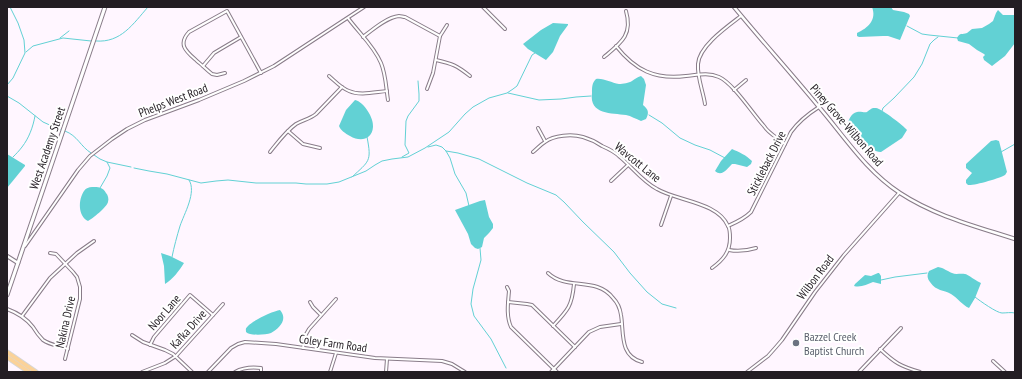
<svg xmlns="http://www.w3.org/2000/svg" width="1022" height="379" viewBox="0 0 1022 379" font-family="'PT Sans Narrow',sans-serif">
  <rect width="100%" height="100%" fill="#fff6ff"/>
  <g fill="#62d1d4">
    <path d="M872 7H891L893 10 904 12 909 14 910 16 900 40 888 36H883L859 37 857 36V33C868 28 877 20 872 7Z"/>
    <path d="M998 10 1003 15H1015V43L1005 56 992 66 984 60 983 57 985 55 984 54 977 50 969 44 958 41 957 38C960 32 962 35 967 33L972 29 982 28 989 24 993 21 996 13Z"/>
    <polygon points="553,23 568,24 568,25 560,36 553,52 546,60 528,49 523,44 541,30"/>
    <path d="M641 76 644 79 646 85 643 105C649 110 649 113 646 119L641 121C636 119 631 116 626 115 612 113 589 115 592 93 592 87 592 83 596 79 604 78 611 83 619 84 623 84 629 83 632 81 635 79 637 77 641 76Z"/>
    <path d="M355 100C364 102 374 118 373 127 372 140 360 142 350 136 345 133 341 131 339 126L346 110Z"/>
    <path d="M873 108C874 108 875 108 876 108 882 109 904 126 907 130L902 138 881 152C872 153 855 134 848 127 847 122 851 113 857 112 861 111 864 113 867 112 868 111 872 108 873 108Z"/>
    <path d="M996 140 999 141 1007 172C1006 173 1006 174 1005 175 1001 178 973 186 968 185L966 183V180L972 173 966 168V164L991 141Z"/>
    <path d="M732 149C739 152 746 155 752 161L751 164 747 167 735 164H732C727 169 722 177 715 171L721 161Z"/>
    <polygon points="7,154 25,165 25,166 7,188"/>
    <path d="M92 187C98 187 103 187 106 193 108 195 109 199 108 202 107 207 92 219 88 221 78 216 78 200 84 191 86 188 89 187 92 187Z"/>
    <polygon points="485,200 489,217 493,224 493,228 489,233 484,238 482,247 478,249 475,248 471,244 468,234 455,210 480,201"/>
    <path d="M161 253 170 256 184 263C179 271 173 279 165 284L164 266Z"/>
    <path d="M938 267C944 268 947 271 952 273 956 275 960 273 965 274 967 274 978 282 981 283L975 298 969 308C962 305 958 298 951 294 943 289 937 292 930 282 927 278 927 275 929 271Z"/>
    <path d="M878 273H879L881 276V284L873 282C867 284 861 288 854 286L855 284 865 275 871 276Z"/>
    <path d="M280 310C288 319 280 328 271 333 265 335 250 336 246 332 246 329 245 329 248 326 252 321 273 311 280 310Z"/>
  </g>
  <g fill="none" stroke-linecap="round" stroke-linejoin="round">
    <g stroke="#62d1d4" stroke-width="1">
      <polyline points="907,26 922,34 929,35 958,38"/>
      <polyline points="60,38 69,31"/>
      <path d="M96 41C121 43 133 24 148 7"/>
      <polyline points="26,52 33,46 63,38 91,41"/>
      <polyline points="7,85 13,78 25,53 24,40 18,23 10,7"/>
      <polyline points="508,93 539,100 561,99 576,97 591,96"/>
      <polyline points="7,96 19,103 43,122 61,130"/>
      <polyline points="882,111 883,108 894,98 914,77 922,64 930,44 934,40 938,37"/>
      <polyline points="649,115 662,123 680,138 695,145 710,150 725,158"/>
      <path d="M65 131C78 136 80 146 91 153"/>
      <polyline points="428,147 436,145 442,147 446,151 450,158 455,174 466,193 469,206"/>
      <polyline points="446,151 458,153 479,159 527,183 556,195 564,202 583,222 614,252 630,273 647,292 662,304 676,308"/>
      <polyline points="1001,152 1015,144"/>
      <polyline points="94,155 100,159 107,162 131,167"/>
      <path d="M13 157C16 154 19 151 22 147 29 138 33 127 35 116"/>
      <polyline points="402,157 409,153 405,145 406,121 408,116 419,101 419,94 418,81"/>
      <polyline points="134,168 149,171 167,174 201,183 216,181 228,180 256,183 296,183 306,184 327,184 339,182 366,171 375,165 382,161 392,159 408,157 425,148 449,132 465,114 473,107 489,98 507,93 513,89 517,86 532,55 535,53"/>
      <path d="M352 177C369 161 372 162 367 137"/>
      <polyline points="100,188 107,176 110,168 107,162"/>
      <polyline points="480,248 481,260 473,289 471,304 474,316 491,339 506,368"/>
      <path d="M172 257C174 247 177 236 180 226 184 214 197 192 189 180"/>
      <polyline points="881,280 895,277 927,273"/>
      <path d="M975 297C980 301 997 313 1002 313 1006 313 1011 312 1015 313"/>
    </g>
    <defs>
      <g id="minor">
        <polyline points="483,7 505,29"/>
        <path d="M348 18C359 33 374 46 381 63 386 75 386 88 388 100"/>
        <path d="M363 37C372 30 387 17 399 16 401 16 403 17 405 17L440 36"/>
        <path d="M616 46C635 70 655 80 686 76 697 75 708 72 719 77 733 83 753 114 764 126 769 134 778 138 785 144"/>
        <path d="M604 57C621 43 633 35 626 11"/>
        <path d="M436 60C453 64 456 65 470 76"/>
        <polyline points="203,66 214,53 219,50 241,37"/>
        <path d="M225 73 217 75 212 74C207 70 202 65 197 61 187 52 177 45 189 32L227 11 261 73"/>
        <path d="M329 76C335 81 341 88 349 91 360 96 375 92 387 91"/>
        <polyline points="427,89 433,73 440,36 447,25"/>
        <polyline points="734,90 746,80"/>
        <path d="M705 104C703 91 697 77 698 64 699 46 728 26 741 16"/>
        <polyline points="538,128 545,141"/>
        <polyline points="288,131 303,144 320,148"/>
        <path d="M270 152C278 142 286 131 296 124 303 120 310 119 316 114L342 87"/>
        <path d="M533 152C537 149 540 145 545 142 554 135 572 134 583 137 590 139 596 142 602 146 609 149 615 152 620 157 632 167 643 182 657 189 677 201 718 202 728 226 730 229 730 234 730 238 730 252 723 260 712 268"/>
        <polyline points="611,181 628,165"/>
        <polyline points="661,225 671,196"/>
        <path d="M728 226C737 222 744 219 751 212L791 132C799 121 808 114 819 107"/>
        <polyline points="25,246 78,170 90,156 112,139 127,129 145,120 199,100 244,81 274,66 364,7"/>
        <path d="M729 250C739 252 746 251 756 248"/>
        <polyline points="50,253 56,254 73,272 77,277 80,287 80,299 65,359"/>
        <path d="M548 273C567 291 596 276 613 298 617 302 620 308 621 315 624 332 619 356 642 362"/>
        <path d="M507 287 509 291C508 303 506 316 511 327L557 372"/>
        <polyline points="310,302 313,307 321,315"/>
        <polyline points="508,302 527,304 532,305 575,347"/>
        <path d="M7 309C18 313 26 318 33 327 36 332 39 336 43 340 50 345 60 346 68 349"/>
        <polyline points="22,316 50,278 77,253 94,241"/>
        <path d="M553 326C568 310 572 306 574 284"/>
        <polyline points="132,335 143,342 165,350 173,354 192,372"/>
        <polyline points="150,345 154,337 190,295 213,315"/>
        <polyline points="303,348 305,336 309,329 336,299"/>
        <path d="M880 349C895 363 900 366 920 372"/>
        <polyline points="993,361 1005,372"/>
        <polyline points="142,372 165,363 176,356 223,304"/>
        <polyline points="208,372 231,348 238,344 245,342 276,344 375,358 442,361 452,364 465,372"/>
        <path d="M235 372C244 367 252 367 261 368V372"/>
        <polyline points="330,372 336,353"/>
        <polyline points="386,372 387,359"/>
        <polyline points="551,372 589,332 600,327 621,324"/>
        <polyline points="747,372 768,356 776,347 782,340 815,292 844,255 899,193"/>
        <polyline points="859,372 901,328"/>
      </g>
      <g id="tertiary">
        <path d="M734 7C762 41 791 73 819 107 844 136 866 171 900 193 935 216 975 226 1015 239"/>
        <polyline points="7,256 18,263"/>
      </g>
      <path id="secondary" d="M7 295C39 199 73 103 105 7"/>
      <g id="trunk">
        <polyline points="7,352 36,372"/>
        <polyline points="7,357 29,372"/>
      </g>
    </defs>
    <use href="#minor" stroke="#897c89" stroke-width="4"/>
    <use href="#tertiary" stroke="#897c89" stroke-width="4.5"/>
    <use href="#secondary" stroke="#897c89" stroke-width="5"/>
    <use href="#trunk" stroke="#d7d6d7" stroke-width="5.5"/>
    <use href="#minor" stroke="#fff" stroke-width="2"/>
    <use href="#tertiary" stroke="#fff" stroke-width="2.5"/>
    <use href="#secondary" stroke="#fff" stroke-width="3"/>
    <use href="#trunk" stroke="#fbd298" stroke-width="3.5"/>
  </g>
  <circle fill="#6b7280" stroke="#fff" stroke-width="1.5" cx="796" cy="343" r="4"/>
  <g text-anchor="middle" dominant-baseline="central" stroke-width="4" stroke-linejoin="round" paint-order="stroke">
    <g font-size="12" fill="#231d23" stroke="#fff">
      <text transform="translate(173 100) rotate(-21)">Phelps West Road</text>
      <text transform="translate(847 125) rotate(49)">Piney Grove-Wilbon Road</text>
      <text transform="translate(47 148) rotate(-71)">West Academy Street</text>
      <text transform="translate(638 162) rotate(39)">Wavcott Lane</text>
      <text transform="translate(766 163) rotate(-63)">Stickleback Drive</text>
      <text transform="translate(815 277) rotate(-53)">Wilbon Road</text>
      <text transform="translate(164 312) rotate(-49)">Noor Lane</text>
      <text transform="translate(65 322) rotate(-77)">Nakina Drive</text>
      <text transform="translate(188 329) rotate(-48)">Kafka Drive</text>
      <text transform="translate(333 343) rotate(8)">Coley Farm Road</text>
    </g>
    <g font-size="12" fill="#5b616d" stroke="#fff" text-anchor="start">
      <text x="804" y="336">Bazzel Creek<tspan x="804" dy="14">Baptist Church</tspan></text>
    </g>
  </g>
  <rect width="1022" height="379" fill="none" stroke="#231d23" stroke-width="16"/>
</svg>
